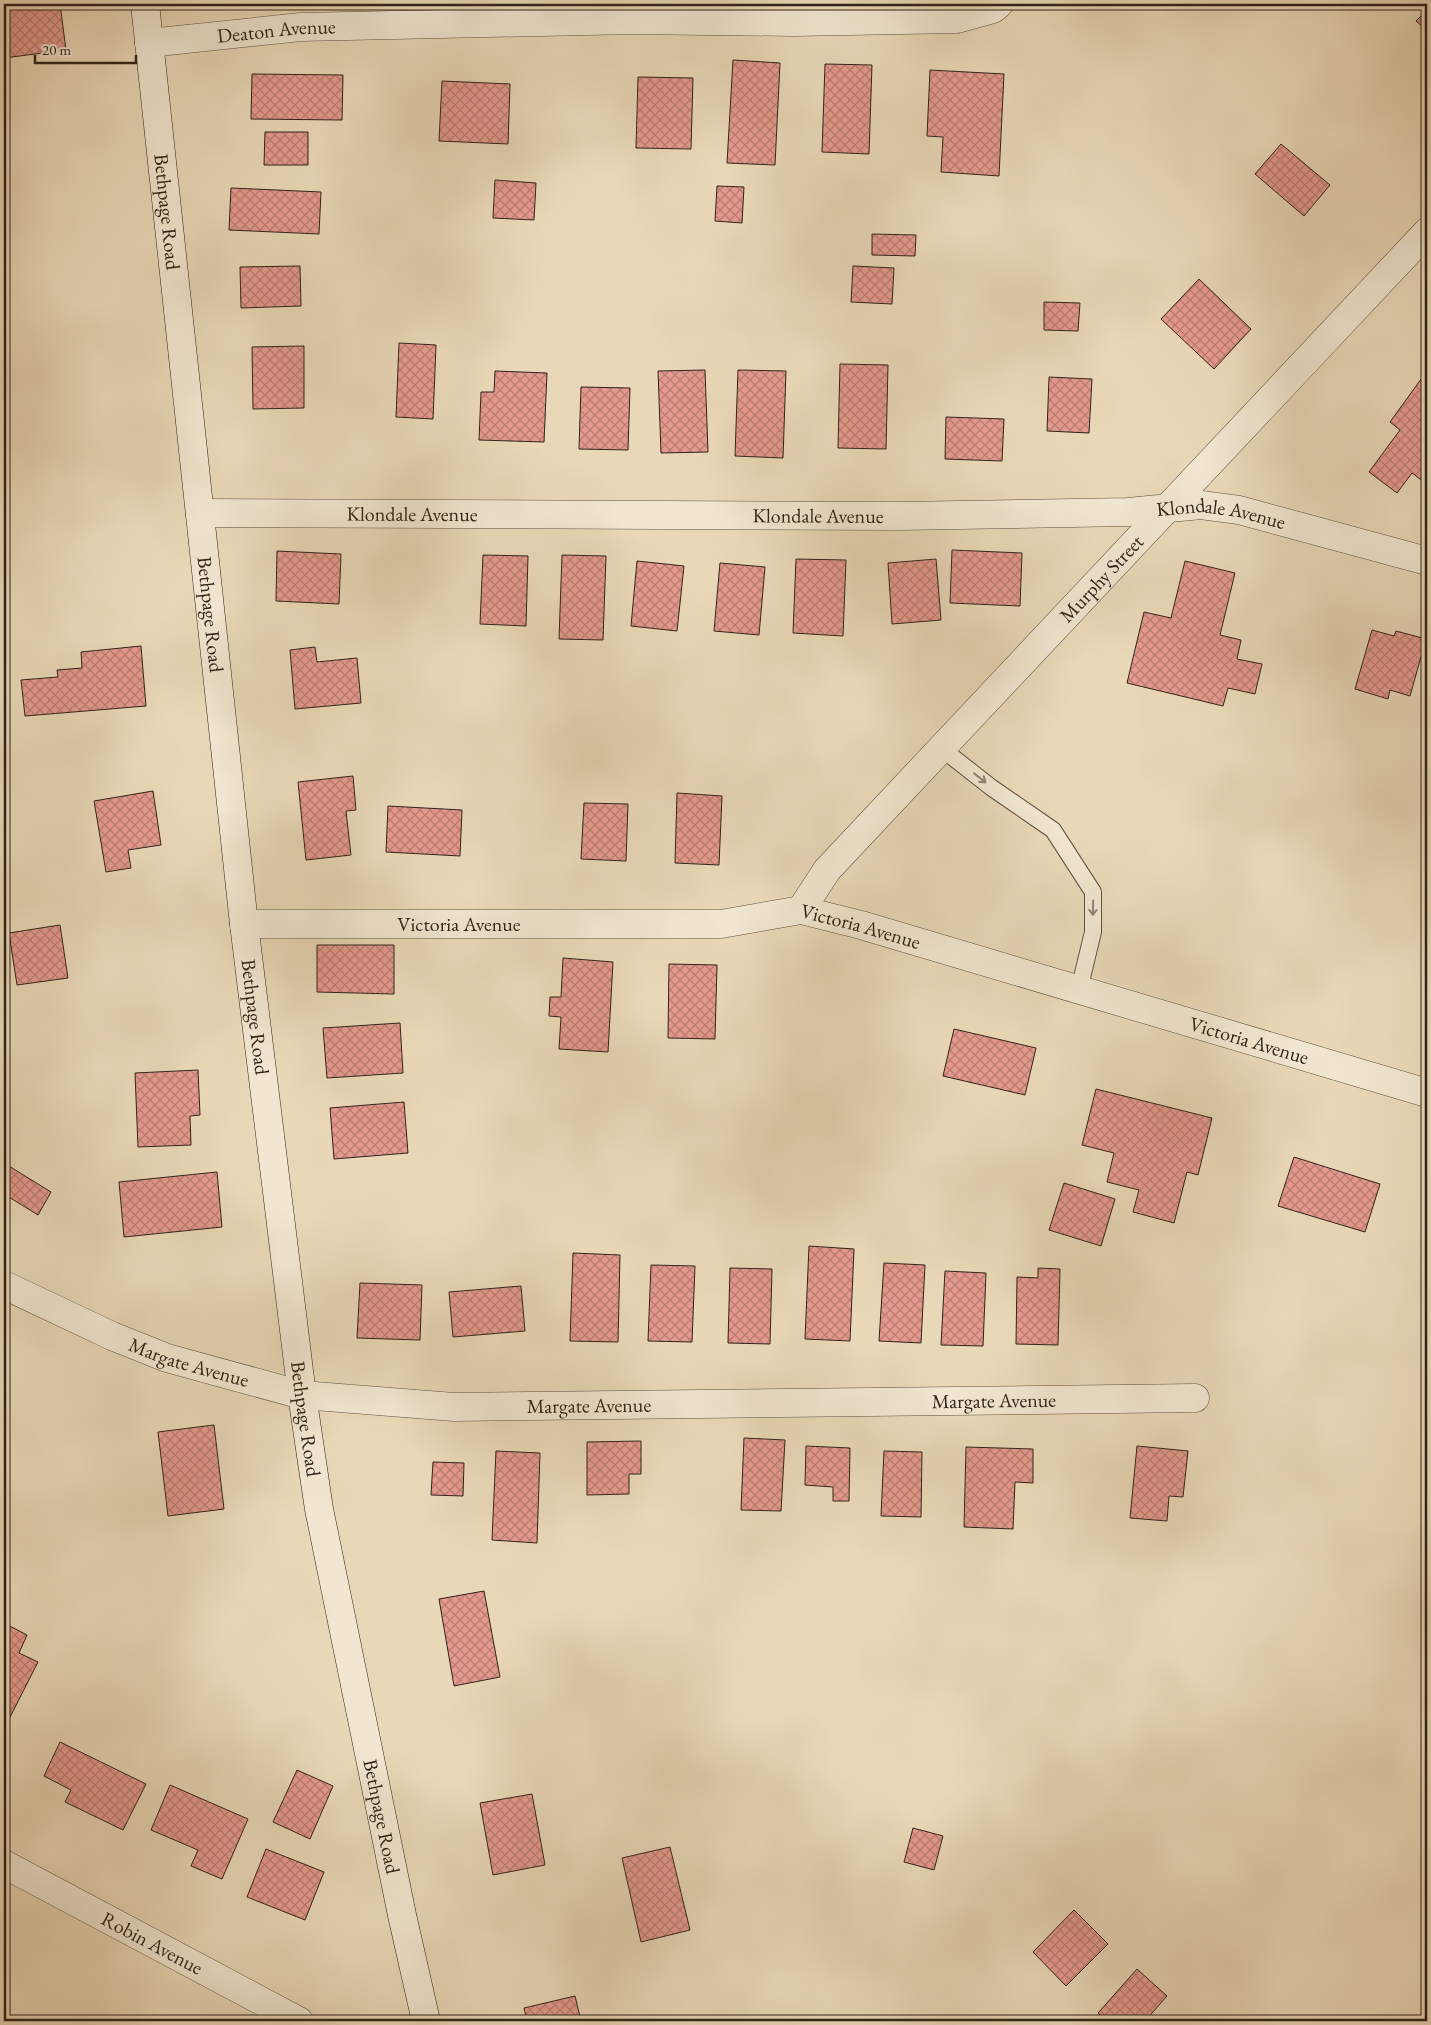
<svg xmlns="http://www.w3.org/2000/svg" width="1431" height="2025" viewBox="0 0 1431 2025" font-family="'EB Garamond',serif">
  <defs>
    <pattern id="building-cross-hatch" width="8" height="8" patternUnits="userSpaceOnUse" patternTransform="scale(1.25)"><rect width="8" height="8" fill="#e69a8e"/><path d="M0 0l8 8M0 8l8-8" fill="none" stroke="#bb7d73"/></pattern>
  </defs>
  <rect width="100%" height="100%" fill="#e9d8b7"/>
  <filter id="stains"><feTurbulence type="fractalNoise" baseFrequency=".004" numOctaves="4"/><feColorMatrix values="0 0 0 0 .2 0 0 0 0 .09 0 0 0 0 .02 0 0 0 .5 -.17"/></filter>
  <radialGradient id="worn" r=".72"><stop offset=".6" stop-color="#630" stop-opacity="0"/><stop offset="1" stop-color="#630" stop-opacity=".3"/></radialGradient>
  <g fill="url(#building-cross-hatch)" stroke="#2f2318">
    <polygon points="4,4 60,4 66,50 4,58"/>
    <polygon points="1427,10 1427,31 1416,21"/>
    <polygon points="733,60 780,63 775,165 727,163"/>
    <polygon points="825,64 872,65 869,154 822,152"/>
    <polygon points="930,70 1004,74 999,176 941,172 943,137 927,136"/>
    <polygon points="252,74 343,75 342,120 251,119"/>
    <polygon points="638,77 693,78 691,149 636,148"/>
    <polygon points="442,81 510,84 508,144 439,141"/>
    <polygon points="265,132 308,132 308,165 264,165"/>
    <polygon points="1281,144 1330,185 1304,216 1255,174"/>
    <polygon points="495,180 536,183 534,220 493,218"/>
    <polygon points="717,186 744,187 742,223 715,221"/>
    <polygon points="231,188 321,192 319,234 229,230"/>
    <polygon points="872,234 916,235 915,256 872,255"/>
    <polygon points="300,266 301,306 241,308 240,267"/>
    <polygon points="853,266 894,268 892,304 851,302"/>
    <polygon points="1199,279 1251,329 1214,369 1161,319"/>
    <polygon points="1044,302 1080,303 1078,331 1044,330"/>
    <polygon points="399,343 436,345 433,419 396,417"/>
    <polygon points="304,346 304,408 253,409 252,347"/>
    <polygon points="840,364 888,365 886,449 838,448"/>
    <polygon points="705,370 708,452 661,453 658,371"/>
    <polygon points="738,370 786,371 783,458 735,456"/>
    <polygon points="495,371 547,373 544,442 479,440 481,392 494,392"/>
    <polygon points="1427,371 1427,478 1424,482 1412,473 1397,493 1369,472 1400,430 1390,422"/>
    <polygon points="1049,377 1092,379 1089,433 1047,431"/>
    <polygon points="581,387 630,388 628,450 579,449"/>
    <polygon points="946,417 1004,419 1002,461 945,459"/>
    <polygon points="952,550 1022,553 1020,606 950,603"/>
    <polygon points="277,551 341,554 339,604 276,601"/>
    <polygon points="483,555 528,556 526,626 480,624"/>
    <polygon points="562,555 606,556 603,640 559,639"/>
    <polygon points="796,559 846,560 843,636 793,633"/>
    <polygon points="936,559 941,620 892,624 888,563"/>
    <polygon points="637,561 684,566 677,631 631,626"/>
    <polygon points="1185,561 1235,573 1220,635 1241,640 1237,659 1262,664 1255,694 1228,688 1223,706 1127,683 1144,612 1171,618"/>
    <polygon points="720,563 765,567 759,635 714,631"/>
    <polygon points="1372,630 1394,636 1396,631 1426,639 1410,696 1390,690 1388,699 1355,689"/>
    <polygon points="141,646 146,706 25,716 21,680 58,677 57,670 82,668 81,652"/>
    <polygon points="315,647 317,662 357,658 361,703 295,709 290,650"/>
    <polygon points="353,776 356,810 346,811 351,855 306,860 298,782"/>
    <polygon points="153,791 161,845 128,850 131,868 106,872 94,801"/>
    <polygon points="677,793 722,796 719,865 675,863"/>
    <polygon points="584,803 628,804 626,861 581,859"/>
    <polygon points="388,806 462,810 460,856 386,852"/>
    <polygon points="60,925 68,978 17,985 9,933"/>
    <polygon points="317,945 394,945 394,994 317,992"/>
    <polygon points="563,958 613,962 608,1052 559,1049 561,1017 549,1016 550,997 561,997"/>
    <polygon points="669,964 717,965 715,1039 668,1038"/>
    <polygon points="1427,994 1427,1008 1423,1007"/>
    <polygon points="400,1023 403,1073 327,1078 323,1028"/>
    <polygon points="954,1029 1036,1048 1025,1095 943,1076"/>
    <polygon points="198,1070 200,1115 190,1116 191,1145 138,1147 135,1073"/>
    <polygon points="1096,1089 1212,1118 1198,1175 1187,1172 1174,1223 1133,1212 1139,1190 1107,1182 1114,1153 1082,1145"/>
    <polygon points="404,1102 408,1153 334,1159 330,1108"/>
    <polygon points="1294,1157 1380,1184 1365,1232 1278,1206"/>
    <polygon points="4,1163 51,1192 38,1215 4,1194"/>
    <polygon points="217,1172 222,1227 124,1237 119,1182"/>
    <polygon points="1064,1183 1115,1199 1101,1246 1049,1230"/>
    <polygon points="809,1246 854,1249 850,1341 805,1339"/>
    <polygon points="573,1253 620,1255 618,1342 570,1341"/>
    <polygon points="884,1263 925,1265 921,1343 879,1341"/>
    <polygon points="651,1265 695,1266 692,1342 648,1341"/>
    <polygon points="730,1268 772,1269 770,1344 728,1343"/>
    <polygon points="1038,1268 1060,1269 1058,1345 1016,1344 1017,1277 1038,1278"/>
    <polygon points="945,1271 986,1273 983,1346 941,1345"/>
    <polygon points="360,1283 422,1285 420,1340 357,1338"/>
    <polygon points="521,1286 525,1331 453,1337 449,1292"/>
    <polygon points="214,1425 224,1509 168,1516 158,1432"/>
    <polygon points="744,1438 785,1440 781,1511 741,1510"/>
    <polygon points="641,1441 641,1474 629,1474 629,1494 587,1495 587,1442"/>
    <polygon points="806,1446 850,1448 849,1501 833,1501 833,1487 805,1485"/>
    <polygon points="1137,1446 1188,1451 1183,1497 1169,1496 1167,1521 1130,1518"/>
    <polygon points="966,1447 1033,1449 1033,1483 1015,1482 1013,1529 964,1527"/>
    <polygon points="496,1451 540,1453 537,1543 492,1540"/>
    <polygon points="884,1451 922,1452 921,1517 881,1516"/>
    <polygon points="433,1462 464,1463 463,1496 431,1495"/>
    <polygon points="484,1591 500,1677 454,1686 439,1599"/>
    <polygon points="4,1623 27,1635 19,1653 38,1662 4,1729"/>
    <polygon points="60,1742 146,1784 123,1830 65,1802 71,1790 44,1776"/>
    <polygon points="297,1770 333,1786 310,1839 273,1822"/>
    <polygon points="170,1785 248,1819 222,1879 191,1866 198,1850 151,1830"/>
    <polygon points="532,1794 545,1865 493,1875 480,1803"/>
    <polygon points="913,1828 943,1836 934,1870 904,1862"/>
    <polygon points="670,1847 690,1930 641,1942 622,1858"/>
    <polygon points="266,1849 324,1872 305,1920 247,1897"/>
    <polygon points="1074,1910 1108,1944 1066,1986 1033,1952"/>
    <polygon points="1137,1969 1167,1996 1145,2021 1107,2021 1098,2013"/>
    <polygon points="575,1996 581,2021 527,2021 524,2008"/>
  </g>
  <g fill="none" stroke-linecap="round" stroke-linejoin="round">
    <defs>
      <polyline id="lane" points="941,748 992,788 1053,830 1093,892 1093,932 1079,990"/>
      <g id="street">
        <path id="s1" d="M149 43 301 27 632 20 794 22 957 19 993 9 999 4"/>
        <path id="s2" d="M200 513 901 516 1128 512 1201 505 1239 510 1427 561"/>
        <path id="s3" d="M801 910 827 870 1427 232"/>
        <path id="s4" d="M244 924H721L801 910 861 925 1427 1093"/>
        <path id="s5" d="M4 1285 112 1336 167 1358 302 1395 454 1407 1195 1398"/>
        <path id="s6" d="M4 1864 299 2021"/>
      </g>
      <g id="secondary">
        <path id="s7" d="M145 4 244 924 302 1395 319 1509 402 1915 426 2021"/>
      </g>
    </defs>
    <use href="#lane" stroke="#5e5040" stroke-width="18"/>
    <use href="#street" stroke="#5e5040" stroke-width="29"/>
    <use href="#secondary" stroke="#2f2318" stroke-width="29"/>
    <use href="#lane" stroke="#f1e6d0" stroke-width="16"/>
    <use href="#street" stroke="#f1e6d0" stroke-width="28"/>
    <use href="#secondary" stroke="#f1e6d0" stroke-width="28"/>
  </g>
  <defs><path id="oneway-shaft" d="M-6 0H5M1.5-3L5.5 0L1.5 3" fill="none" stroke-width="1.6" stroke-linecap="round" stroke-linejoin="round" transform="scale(1.25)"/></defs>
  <g stroke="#908474">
    <use href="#oneway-shaft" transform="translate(980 778) rotate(38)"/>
    <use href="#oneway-shaft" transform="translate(1093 908) rotate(91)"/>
  </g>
  <g text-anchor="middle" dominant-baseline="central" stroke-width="5" stroke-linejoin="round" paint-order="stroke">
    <g font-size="20" fill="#2f2318" stroke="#f1e6d0">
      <text stroke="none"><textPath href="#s1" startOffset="128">Deaton Avenue</textPath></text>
      <text stroke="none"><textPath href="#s7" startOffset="209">Bethpage Road</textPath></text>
      <text stroke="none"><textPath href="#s2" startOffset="212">Klondale Avenue</textPath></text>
      <text stroke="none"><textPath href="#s2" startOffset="618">Klondale Avenue</textPath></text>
      <text stroke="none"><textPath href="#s2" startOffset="1022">Klondale Avenue</textPath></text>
      <text stroke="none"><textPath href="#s3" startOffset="448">Murphy Street</textPath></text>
      <text stroke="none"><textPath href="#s7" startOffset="614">Bethpage Road</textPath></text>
      <text stroke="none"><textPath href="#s4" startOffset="215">Victoria Avenue</textPath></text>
      <text stroke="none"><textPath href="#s4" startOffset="620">Victoria Avenue</textPath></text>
      <text stroke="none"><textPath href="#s7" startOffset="1019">Bethpage Road</textPath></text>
      <text stroke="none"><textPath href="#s4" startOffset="1025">Victoria Avenue</textPath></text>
      <text stroke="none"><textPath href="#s5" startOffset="201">Margate Avenue</textPath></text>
      <text stroke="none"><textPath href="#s5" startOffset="1011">Margate Avenue</textPath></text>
      <text stroke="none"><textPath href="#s5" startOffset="606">Margate Avenue</textPath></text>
      <text stroke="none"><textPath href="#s7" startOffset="1424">Bethpage Road</textPath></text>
      <text stroke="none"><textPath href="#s7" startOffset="1829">Bethpage Road</textPath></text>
      <text stroke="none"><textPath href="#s6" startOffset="168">Robin Avenue</textPath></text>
    </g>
  </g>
  <rect width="1431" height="2025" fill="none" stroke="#e9d8b7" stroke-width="20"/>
  <rect x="5" y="5" width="1421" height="2015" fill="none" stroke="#2f2318" stroke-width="2.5"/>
  <rect x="10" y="10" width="1411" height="2005" fill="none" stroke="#2f2318"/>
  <path d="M35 55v8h101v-8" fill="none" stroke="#2f2318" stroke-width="2.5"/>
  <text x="42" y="55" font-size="15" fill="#2f2318" stroke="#f1e6d0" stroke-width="4" paint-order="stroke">20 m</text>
  <rect width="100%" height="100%" filter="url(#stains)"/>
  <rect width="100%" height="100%" fill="url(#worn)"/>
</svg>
